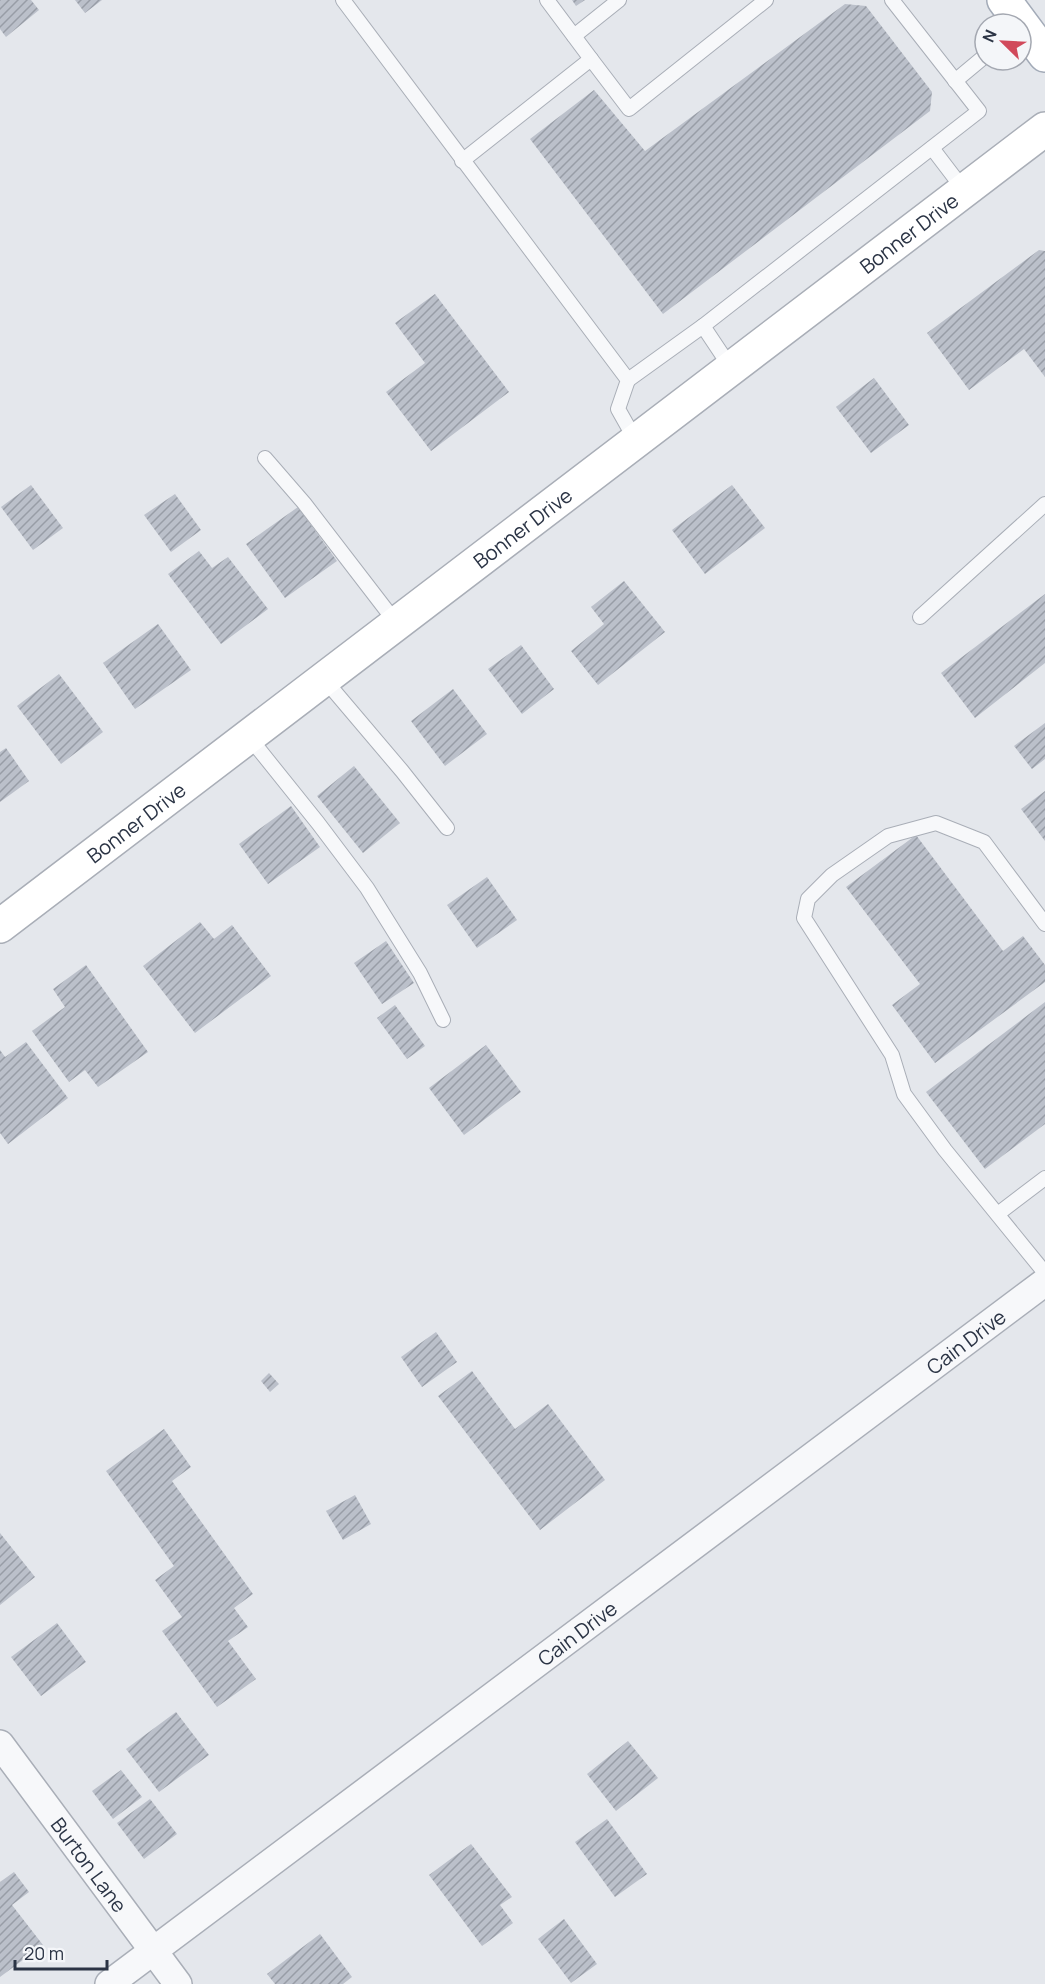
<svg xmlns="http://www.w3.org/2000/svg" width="1045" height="1984" viewBox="0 0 1045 1984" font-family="Manrope,sans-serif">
  <defs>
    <pattern id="building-hatch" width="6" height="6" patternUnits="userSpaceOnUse" patternTransform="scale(1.5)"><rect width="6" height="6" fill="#bbc0ca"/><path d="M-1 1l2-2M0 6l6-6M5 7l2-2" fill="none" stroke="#989da6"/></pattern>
  </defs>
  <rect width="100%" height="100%" fill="#e4e7ec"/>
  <g fill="url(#building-hatch)">
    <polygon points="0,0 31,0 39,10 6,37 0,29"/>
    <polygon points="75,0 102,0 85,13"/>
    <polygon points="572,0 585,0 576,6"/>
    <polygon points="845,4 866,6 932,92 930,111 663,314 530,139 594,90 645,151"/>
    <polygon points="1039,250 1045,251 1045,377 1024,349 969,390 927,333"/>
    <polygon points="435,294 509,392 431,451 386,392 425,363 395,323"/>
    <polygon points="874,378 909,425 871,453 836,407"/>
    <polygon points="31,485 63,528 33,550 1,507"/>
    <polygon points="732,485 765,528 705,574 672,530"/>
    <polygon points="175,494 201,530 171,552 144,515"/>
    <polygon points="298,507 337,561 285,598 246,544"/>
    <polygon points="199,551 212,568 228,557 268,609 221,644 168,574"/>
    <polygon points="624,581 665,632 598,685 571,651 604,624 591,607"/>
    <polygon points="1045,594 1045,663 975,718 941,673"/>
    <polygon points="158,624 191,670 135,709 103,663"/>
    <polygon points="521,645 554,689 522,714 488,669"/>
    <polygon points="59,674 103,732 61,764 17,706"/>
    <polygon points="453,689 487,734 445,766 411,721"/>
    <polygon points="1045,723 1045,759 1032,769 1014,746"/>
    <polygon points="6,748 29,781 0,802 0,752"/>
    <polygon points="354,766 400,823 363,853 317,796"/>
    <polygon points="1045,791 1045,841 1021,809"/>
    <polygon points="291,806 320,847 268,884 239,844"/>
    <polygon points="916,835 1003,951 1023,936 1045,965 1045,982 935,1063 892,1005 920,984 846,887"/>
    <polygon points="487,877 517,920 477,948 447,905"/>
    <polygon points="200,922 214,939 232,925 271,976 195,1033 143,966"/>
    <polygon points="386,941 414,983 382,1004 354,963"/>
    <polygon points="86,965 148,1052 98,1087 85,1070 69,1082 32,1031 65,1007 53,989"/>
    <polygon points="1045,1002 1045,1124 985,1169 926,1092"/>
    <polygon points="395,1005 425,1046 407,1059 377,1018"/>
    <polygon points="26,1042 68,1098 8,1144 0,1133 0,1050 5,1057"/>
    <polygon points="486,1045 521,1092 464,1135 429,1088"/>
    <polygon points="436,1332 457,1362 422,1387 401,1357"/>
    <polygon points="472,1371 515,1429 548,1404 605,1480 540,1530 438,1396"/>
    <polygon points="269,1373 279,1384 270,1392 261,1381"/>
    <polygon points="164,1429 191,1467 172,1481 253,1594 234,1608 248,1627 228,1641 256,1679 217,1707 162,1631 182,1617 155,1580 174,1566 106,1471"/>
    <polygon points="355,1495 371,1524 343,1540 326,1511"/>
    <polygon points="0,1533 35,1577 0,1605"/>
    <polygon points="57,1623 86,1662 41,1696 11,1657"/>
    <polygon points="176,1712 209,1755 159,1792 126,1749"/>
    <polygon points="628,1741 658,1778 616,1811 587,1774"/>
    <polygon points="121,1770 142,1797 113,1819 92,1791"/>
    <polygon points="150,1799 177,1834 144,1859 117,1823"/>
    <polygon points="607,1819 647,1874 615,1897 575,1842"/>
    <polygon points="471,1844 512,1897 500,1905 513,1923 482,1946 429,1875"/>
    <polygon points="14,1872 29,1892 12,1905 43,1945 0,1977 0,1882"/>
    <polygon points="564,1919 597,1964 571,1983 538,1939"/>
    <polygon points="320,1934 352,1977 343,1984 275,1984 267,1974"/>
  </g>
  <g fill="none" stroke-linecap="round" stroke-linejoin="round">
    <defs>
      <g id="lane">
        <polyline points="343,0 628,380 618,409 636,441"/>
        <polyline points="547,0 591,59"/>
        <polyline points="574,36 619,0"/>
        <polyline points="955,81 985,56"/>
        <polyline points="932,148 964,190"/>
        <polyline points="462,161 591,59 629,109 766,0"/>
        <polyline points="703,326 731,368"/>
        <polyline points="628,380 703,326 979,111 892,0"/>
        <polyline points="265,458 304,503 397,624"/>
        <polyline points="920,617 1045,504"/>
        <polyline points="324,679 402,771 447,828"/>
        <polyline points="249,737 318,823 367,888 420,973 443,1020"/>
        <polyline points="1045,924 984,842 936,823 888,836 832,875 808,899 804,918 892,1055 904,1094 945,1150 1045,1273"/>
        <polyline points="999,1213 1045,1178"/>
      </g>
      <g id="street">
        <path id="s1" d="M0 1744 178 1984"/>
        <path id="s2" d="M109 1984 1045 1282"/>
      </g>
      <g id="secondary">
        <path id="s3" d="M0 926 1045 129"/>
      </g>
      <polyline id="primary" points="1004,0 1045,55"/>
    </defs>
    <use href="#lane" stroke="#a9aeb7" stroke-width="16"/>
    <use href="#street" stroke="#a9aeb7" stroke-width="30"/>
    <use href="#secondary" stroke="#a9aeb7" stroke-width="36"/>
    <use href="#primary" stroke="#a3abb8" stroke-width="36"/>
    <use href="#lane" stroke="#f7f8fa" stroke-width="14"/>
    <use href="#street" stroke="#f7f8fa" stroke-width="27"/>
    <use href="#secondary" stroke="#fff" stroke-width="33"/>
    <use href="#primary" stroke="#fff" stroke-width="33"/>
  </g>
  <g text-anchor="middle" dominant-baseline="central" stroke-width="6" stroke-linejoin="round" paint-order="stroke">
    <g font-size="20" fill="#2b3445" stroke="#f4f6f9">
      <text stroke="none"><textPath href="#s3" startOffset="1143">Bonner Drive</textPath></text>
      <text stroke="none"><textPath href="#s3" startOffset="657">Bonner Drive</textPath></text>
      <text stroke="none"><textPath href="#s3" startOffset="171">Bonner Drive</textPath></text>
      <text stroke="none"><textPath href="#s2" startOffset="1071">Cain Drive</textPath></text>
      <text stroke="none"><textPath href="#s2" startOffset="585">Cain Drive</textPath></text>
      <text stroke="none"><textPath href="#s1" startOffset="150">Burton Lane</textPath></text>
    </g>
  </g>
  <g transform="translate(1003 42) rotate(294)"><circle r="28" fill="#f4f6f9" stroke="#a4a8b1" stroke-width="1.5"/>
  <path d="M0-4.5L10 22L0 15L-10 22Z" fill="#d1495b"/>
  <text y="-9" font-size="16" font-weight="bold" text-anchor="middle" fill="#2b3445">N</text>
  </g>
  <path d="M15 1960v9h92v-9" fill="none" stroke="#2b3445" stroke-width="3"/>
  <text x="24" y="1960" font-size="18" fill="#2b3445" stroke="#f4f6f9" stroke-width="4.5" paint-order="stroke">20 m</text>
</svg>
